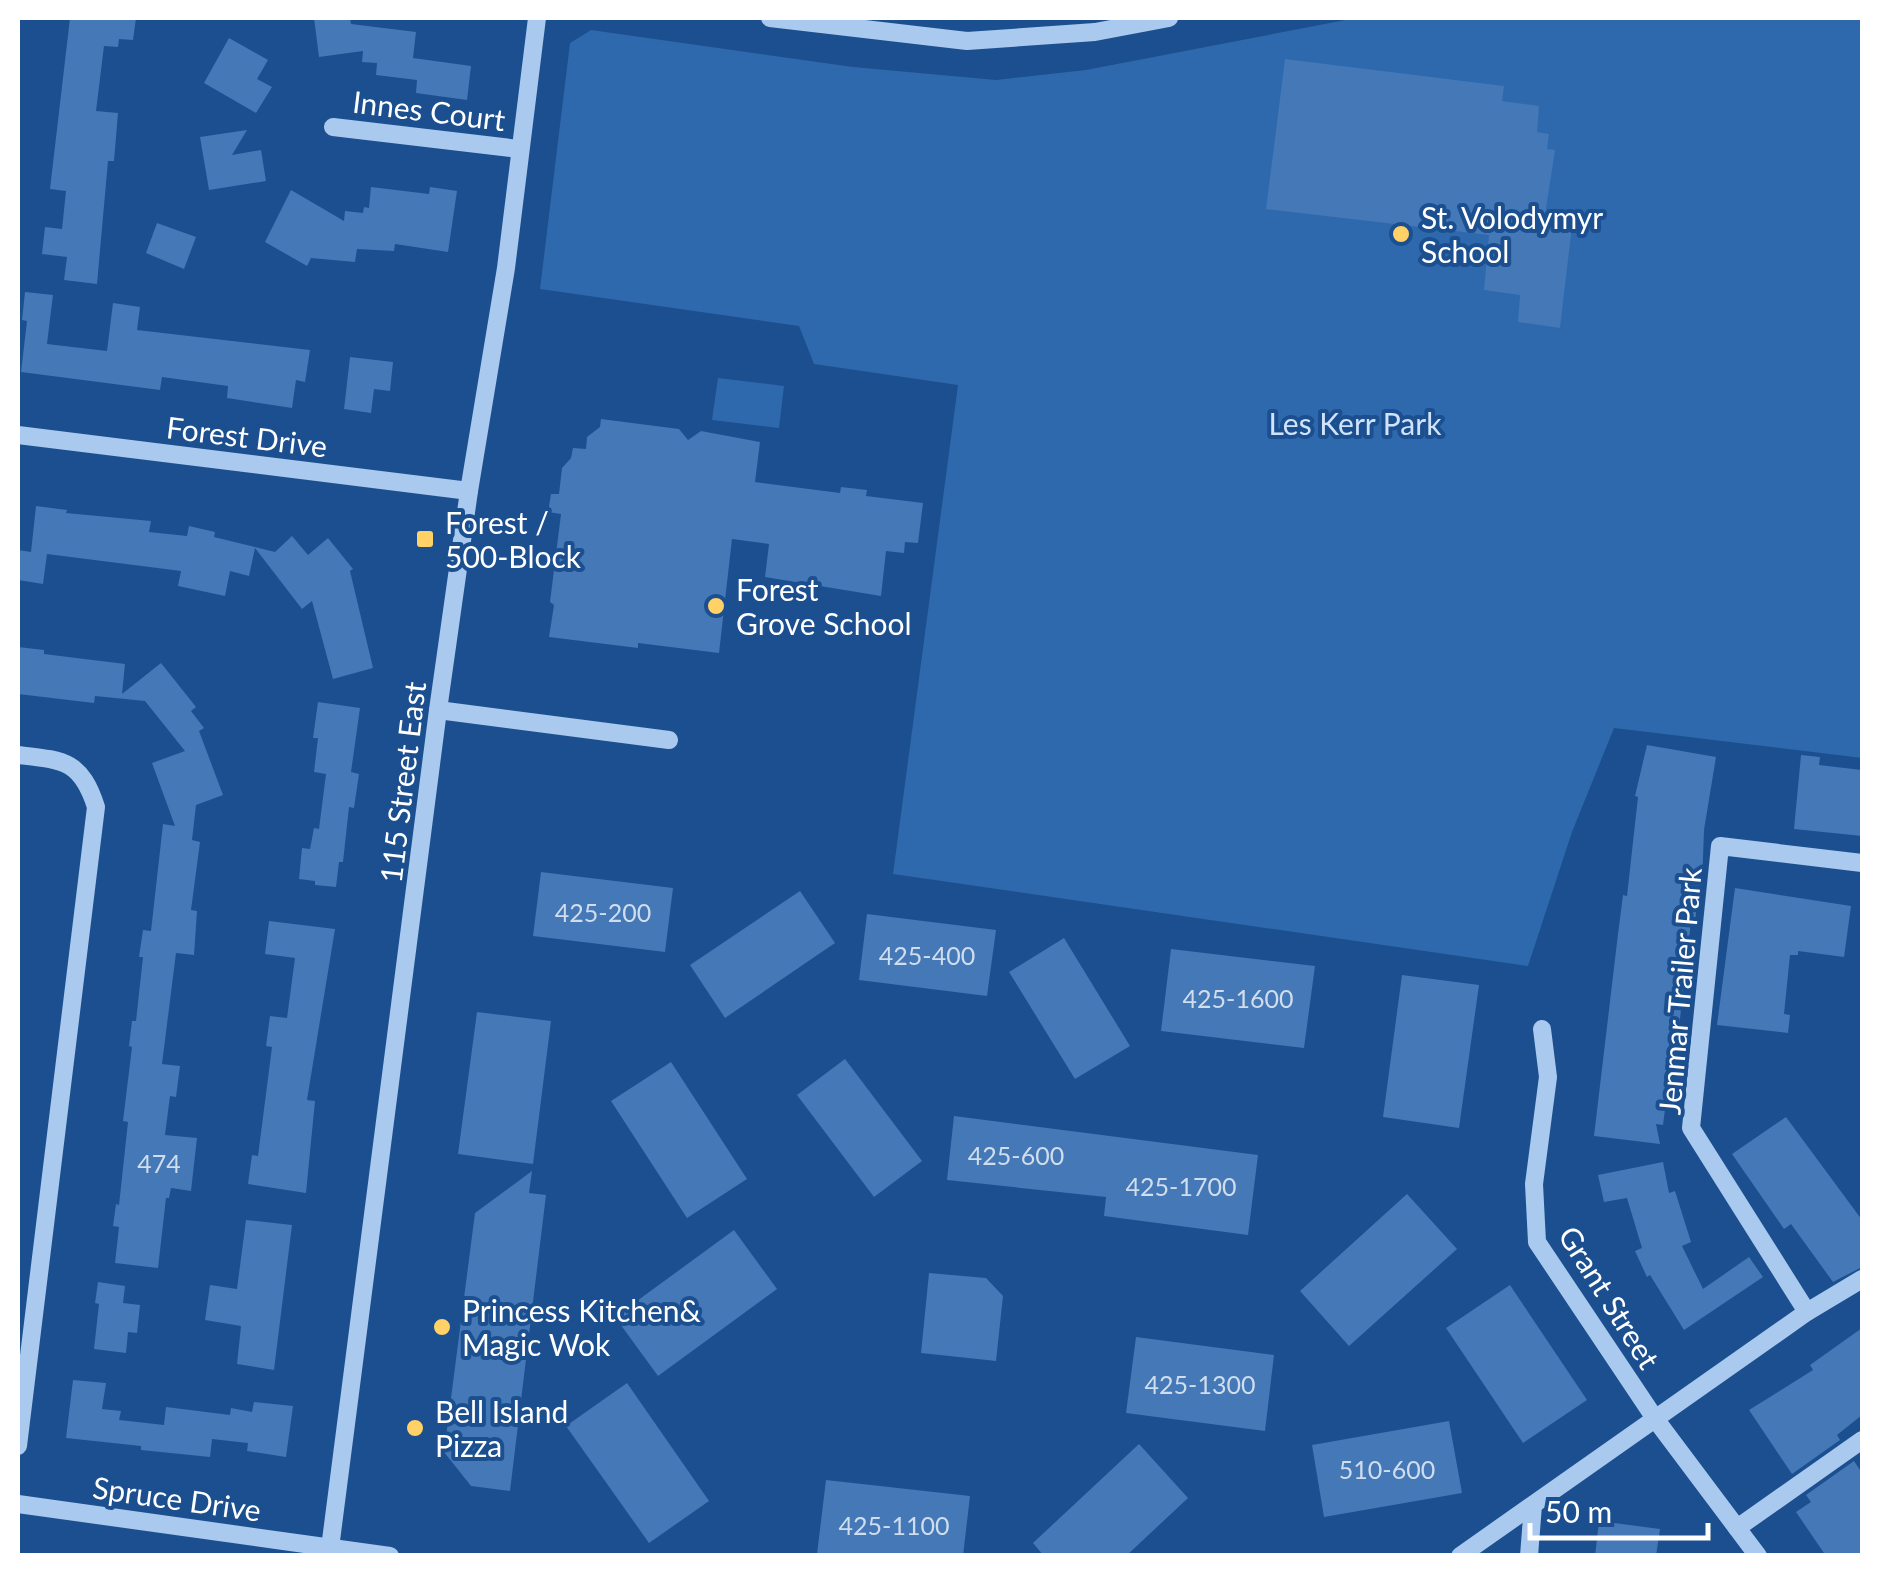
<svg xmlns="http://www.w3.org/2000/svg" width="1880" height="1573" viewBox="0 0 1880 1573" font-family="Lato,sans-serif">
  <rect width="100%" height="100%" fill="#1b4f8f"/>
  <g fill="#2e69ad">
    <polygon points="1356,18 1862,18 1862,758 1614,728 1572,832 1528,966 893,874 958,385 814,364 799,326 540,289 570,43 591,30 853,67 996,80 1086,70"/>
    <polygon points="718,378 784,386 779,428 712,420"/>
  </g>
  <g fill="#4478b7">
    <polygon points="70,18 136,18 133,40 119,39 118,47 104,46 96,111 118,113 114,161 108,161 97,284 64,280 67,257 42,254 45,227 62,229 66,191 50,189"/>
    <polygon points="314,18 350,18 351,24 416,32 413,58 471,66 467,100 416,93 417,80 376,75 377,63 362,62 363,51 319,57"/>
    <polygon points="229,38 268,60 257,79 272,87 256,113 204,83"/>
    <polygon points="1285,59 1504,86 1502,101 1539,106 1537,132 1549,134 1547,149 1555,150 1545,215 1573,218 1560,328 1518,322 1520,295 1484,290 1489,235 1266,209"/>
    <polygon points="247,130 232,155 261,150 266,181 209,190 200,137"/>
    <polygon points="371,187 429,194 430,187 457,191 448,252 395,244 394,251 357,249 355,262 311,258 307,266 265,242 291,190 344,221 345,211 363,213 364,207 369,208"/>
    <polygon points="157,223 196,237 184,269 146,253"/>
    <polygon points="25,292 53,295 47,344 107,351 113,303 140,307 137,330 310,350 305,382 296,380 292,408 227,398 228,386 162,377 160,390 21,372 27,321 22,320"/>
    <polygon points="350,357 393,362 390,391 374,389 371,413 344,409"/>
    <polygon points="601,419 679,429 688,440 701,431 760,442 755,482 840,493 841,487 867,490 866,496 923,503 918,543 905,542 904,553 886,551 881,596 765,577 769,544 732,539 719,653 638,643 638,648 549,637 554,605 550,602 561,514 548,512 551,494 559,494 562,468 571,458 573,448 586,449 587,437 600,427"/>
    <polygon points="36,506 67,510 66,513 151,521 149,532 187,536 189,526 215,532 214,537 275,552 292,536 308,555 328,538 353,569 350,571 373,668 333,679 312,601 302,609 255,548 249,576 230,571 225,596 178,586 181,571 47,554 43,584 18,580 18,550 31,552"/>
    <polygon points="18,647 44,650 44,654 125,664 122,694 161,663 196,707 191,711 204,728 199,731 223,795 196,805 192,840 200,842 191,910 197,911 194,955 176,953 162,1064 180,1066 176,1097 170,1096 165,1135 197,1138 191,1191 171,1188 169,1198 166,1198 158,1268 115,1263 119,1227 113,1226 116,1204 119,1205 128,1122 123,1121 132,1047 129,1046 132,1021 136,1021 143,957 139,957 143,930 151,931 163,824 175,826 152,763 185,751 145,701 95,696 94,703 18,694"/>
    <polygon points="318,702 360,708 351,772 359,774 354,808 349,807 343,862 339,862 336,887 315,885 315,881 299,879 302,848 310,849 314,828 319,829 326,774 314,772 318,738 313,738"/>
    <polygon points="1647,745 1716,757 1704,830 1702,886 1699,885 1695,922 1691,921 1674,1072 1670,1071 1663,1125 1656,1124 1660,1144 1594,1136 1618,934 1623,895 1627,896 1638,797 1635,796"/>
    <polygon points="1801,755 1820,757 1819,765 1862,770 1862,836 1794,829"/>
    <polygon points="541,872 673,888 665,952 533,936"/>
    <polygon points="1735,888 1851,906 1844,957 1798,951 1798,955 1790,955 1784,1014 1790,1015 1788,1033 1717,1025"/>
    <polygon points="800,891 835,943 725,1018 690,965"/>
    <polygon points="867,914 996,930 987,996 859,980"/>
    <polygon points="269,921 335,929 307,1100 315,1101 306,1193 248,1184 252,1155 258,1156 272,1047 266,1046 270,1016 287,1018 295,958 265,954"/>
    <polygon points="1064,938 1130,1046 1075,1079 1009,972"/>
    <polygon points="1171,949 1315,966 1304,1048 1161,1031"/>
    <polygon points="1402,975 1479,985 1459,1128 1383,1117"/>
    <polygon points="477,1012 551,1021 533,1164 458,1154"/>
    <polygon points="845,1059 922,1161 874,1197 797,1095"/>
    <polygon points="671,1062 747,1179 687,1218 611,1101"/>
    <polygon points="954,1116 1258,1155 1248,1235 1104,1216 1106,1197 947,1180"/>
    <polygon points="1786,1117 1862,1220 1862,1267 1833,1282 1791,1224 1784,1229 1732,1154"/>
    <polygon points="1663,1162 1669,1193 1675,1191 1691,1242 1682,1246 1703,1289 1749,1257 1763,1277 1684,1330 1650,1275 1647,1277 1635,1251 1642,1248 1627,1198 1604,1202 1598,1175"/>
    <polygon points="532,1171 529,1193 546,1195 510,1491 471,1486 444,1452 475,1213"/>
    <polygon points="1407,1194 1457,1249 1349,1346 1300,1291"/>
    <polygon points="246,1220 292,1225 274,1370 237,1364 241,1326 205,1320 210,1285 237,1289"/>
    <polygon points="734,1230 777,1289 658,1376 615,1317"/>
    <polygon points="929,1273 986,1278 1003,1296 996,1361 921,1353"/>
    <polygon points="98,1282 125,1286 123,1303 140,1305 137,1333 128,1332 126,1353 94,1349 99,1304 95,1303"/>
    <polygon points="1510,1285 1587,1400 1523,1443 1446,1328"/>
    <polygon points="1862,1328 1862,1415 1837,1435 1840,1440 1792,1474 1749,1410 1813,1370 1810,1365"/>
    <polygon points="1136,1337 1274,1355 1265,1431 1126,1413"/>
    <polygon points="73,1380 106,1383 102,1409 121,1411 119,1420 164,1425 166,1407 230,1415 231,1408 252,1412 254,1402 293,1406 286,1457 247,1451 248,1443 212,1439 210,1457 141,1450 141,1446 66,1438"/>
    <polygon points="627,1383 709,1501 649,1543 566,1426"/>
    <polygon points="1449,1421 1462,1493 1324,1517 1312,1445"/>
    <polygon points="1139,1444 1188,1498 1126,1556 1044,1556 1033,1543"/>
    <polygon points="1854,1461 1862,1473 1862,1556 1826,1556 1796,1512 1811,1502 1806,1495"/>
    <polygon points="826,1480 970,1496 963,1556 817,1554"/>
    <polygon points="1599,1521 1660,1529 1656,1556 1595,1556"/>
  </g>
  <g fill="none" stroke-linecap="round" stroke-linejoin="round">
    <g stroke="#a9c9ee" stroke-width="18">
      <polyline points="770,18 967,41 1095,32 1169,18"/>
      <polyline points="333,127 519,149"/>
      <polyline points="18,435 469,491"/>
      <polyline points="438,710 669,740"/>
      <path d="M18 755C63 760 81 760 96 807L18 1446"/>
      <polyline points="1542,1029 1548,1077 1534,1184 1537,1242 1656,1420 1758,1556"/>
      <polyline points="1807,1312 1691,1128 1720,846 1862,863"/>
      <polyline points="18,1504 390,1556"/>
      <polyline points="1737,1528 1862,1440"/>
      <polyline points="329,1556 438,710 469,491 506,268 537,18"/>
      <polyline points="1460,1556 1807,1312 1862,1279"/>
      <polyline points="1529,1556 1533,1505"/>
    </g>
  </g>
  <g fill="#ffd166" stroke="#1b4f8f" stroke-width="4">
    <circle cx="1401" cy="234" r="10"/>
    <rect x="415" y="529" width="20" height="20" rx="5"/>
    <circle cx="716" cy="606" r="10"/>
    <circle cx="442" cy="1327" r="10"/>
    <circle cx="415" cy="1428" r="10"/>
  </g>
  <g text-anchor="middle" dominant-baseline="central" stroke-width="8" stroke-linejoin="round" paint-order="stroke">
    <g font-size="25" fill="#d0dded">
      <text x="603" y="912">425-200</text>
      <text x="927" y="955">425-400</text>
      <text x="1238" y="998">425-1600</text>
      <text x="1016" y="1155">425-600</text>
      <text x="159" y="1163">474</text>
      <text x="1181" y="1186">425-1700</text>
      <text x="1200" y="1384">425-1300</text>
      <text x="1387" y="1469">510-600</text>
      <text x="894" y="1525">425-1100</text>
    </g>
    <g font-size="30" fill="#fff" stroke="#1b4f8f">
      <text transform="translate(429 110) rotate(7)">Innes Court</text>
      <text transform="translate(247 436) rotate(7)">Forest Drive</text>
      <text transform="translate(402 782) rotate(-83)">115 Street East</text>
      <text transform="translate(1679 991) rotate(-85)">Jenmar Trailer Park</text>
      <text transform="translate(1610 1297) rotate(58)">Grant Street</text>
      <text transform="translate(177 1498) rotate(8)">Spruce Drive</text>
    </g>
    <g font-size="30" fill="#fff" stroke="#1b4f8f" text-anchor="start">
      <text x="1421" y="217">St. Volodymyr<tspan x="1421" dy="34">School</tspan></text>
      <text x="445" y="522">Forest /<tspan x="445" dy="34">500-Block</tspan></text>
      <text x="736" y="589">Forest<tspan x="736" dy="34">Grove School</tspan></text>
      <text x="462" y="1310">Princess Kitchen&amp;<tspan x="462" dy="34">Magic Wok</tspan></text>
      <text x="435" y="1411">Bell Island<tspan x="435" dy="34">Pizza</tspan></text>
    </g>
    <g font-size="30" fill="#cfe3fa" stroke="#1b4f8f">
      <text x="1355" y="423">Les Kerr Park</text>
    </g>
  </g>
  <rect width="1880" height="1573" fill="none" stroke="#ffffff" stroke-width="40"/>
  <path d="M1530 1523v15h178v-15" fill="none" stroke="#ffffff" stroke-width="5"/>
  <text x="1545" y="1523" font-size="30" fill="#ffffff" stroke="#1b4f8f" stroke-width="8" paint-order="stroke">50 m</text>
</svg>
